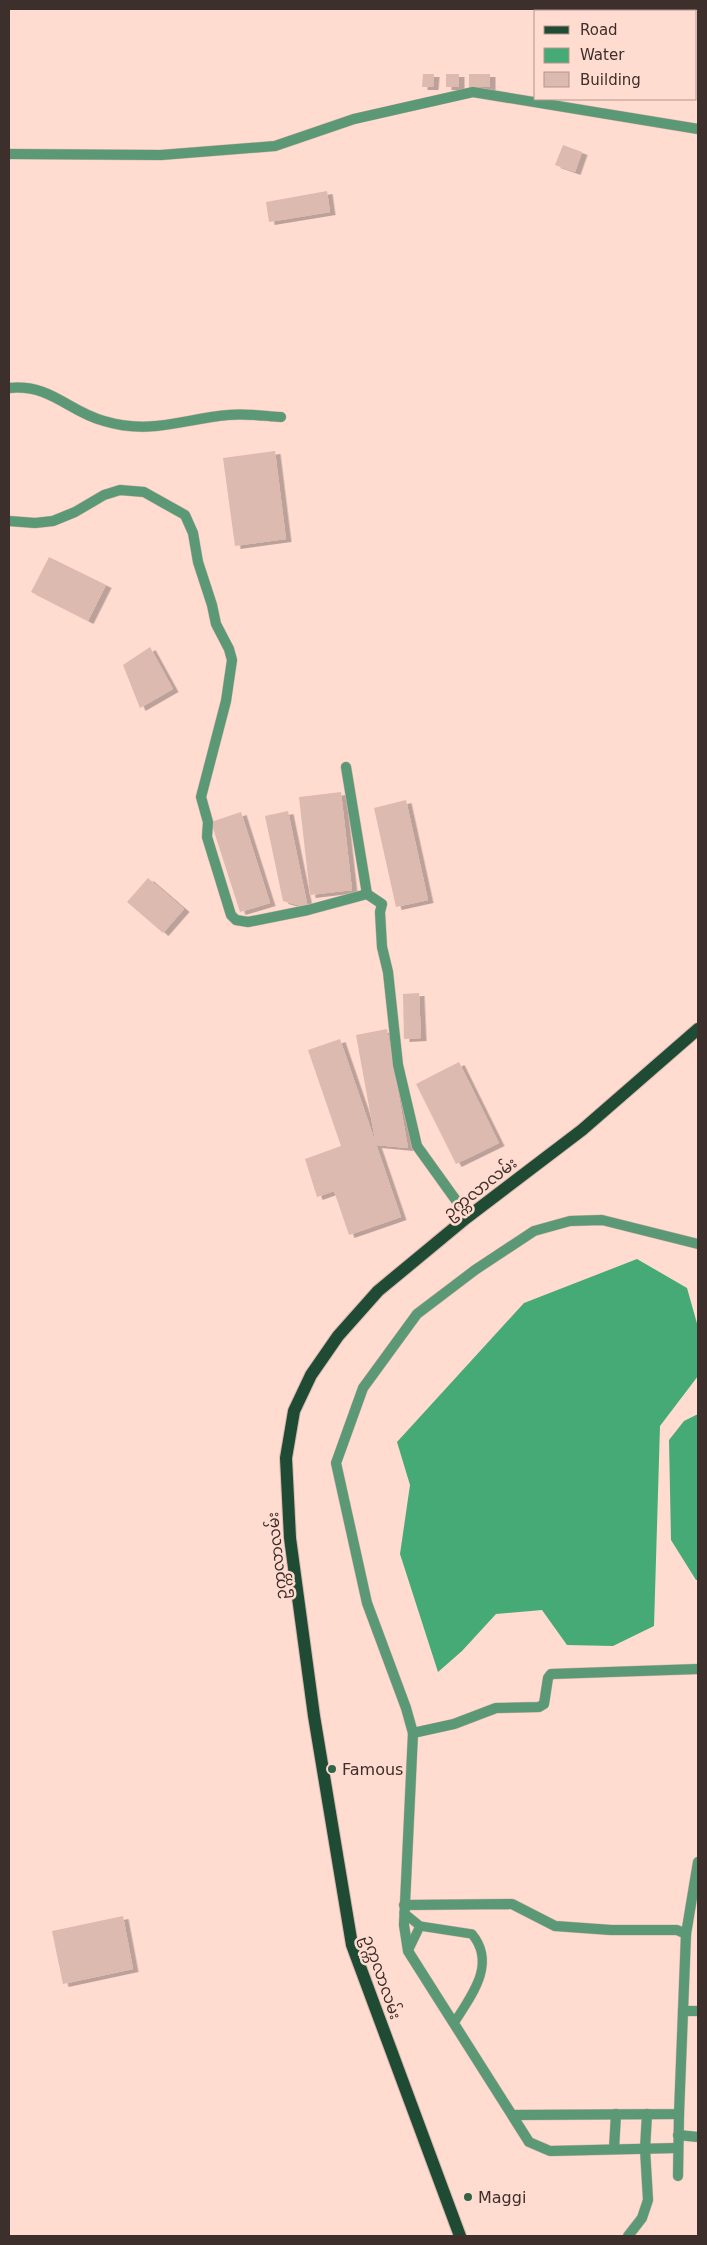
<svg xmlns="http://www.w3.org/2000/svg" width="707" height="2245" viewBox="0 0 707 2245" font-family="'DejaVu Sans','Noto Sans Myanmar',sans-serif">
  <defs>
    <filter id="shadow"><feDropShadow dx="5.5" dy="3" stdDeviation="0" flood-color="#0004"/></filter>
  </defs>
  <rect width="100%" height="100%" fill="#ffdbd0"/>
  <g fill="#46aa77">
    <polygon points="637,1259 687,1288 698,1327 698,1376 660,1426 654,1626 613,1646 567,1645 542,1610 496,1614 462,1651 438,1672 400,1554 410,1485 397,1442 524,1303"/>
    <polygon points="698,1414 698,1580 696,1580 671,1540 669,1440 684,1421"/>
  </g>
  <g fill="#dcbaaf" filter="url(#shadow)">
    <polygon points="423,74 434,74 433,87 422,87"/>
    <rect x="446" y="74" width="13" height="13"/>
    <rect x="469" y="74" width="21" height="13"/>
    <polygon points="563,145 582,152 575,172 555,165"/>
    <polygon points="327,191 330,212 269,222 266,202"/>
    <polygon points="275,451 286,539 235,546 223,458"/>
    <polygon points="49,557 106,585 88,621 31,592"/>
    <polygon points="150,647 173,689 140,708 123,665"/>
    <polygon points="341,792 352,890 310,895 299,797"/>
    <polygon points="406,800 428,900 396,907 374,808"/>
    <polygon points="288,811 308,908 283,901 265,816"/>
    <polygon points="241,812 270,903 240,912 211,822"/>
    <polygon points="148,878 184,909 163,933 127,902"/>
    <polygon points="419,993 421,1038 404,1039 403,994"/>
    <polygon points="387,1029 408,1148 376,1145 356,1035"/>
    <polygon points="340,1039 401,1217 349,1235 334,1191 317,1197 305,1159 341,1146 308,1050"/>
    <polygon points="459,1062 499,1143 456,1164 416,1084"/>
    <polygon points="123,1916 133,1969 63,1984 52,1931"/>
  </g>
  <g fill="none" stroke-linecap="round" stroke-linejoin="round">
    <defs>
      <g id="service">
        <path d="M404 1913 420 1926 472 1934C497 1964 471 1996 454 2023"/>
        <polyline points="408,1951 420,1926"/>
      </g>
      <g id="minor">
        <polyline points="9,154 161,155 275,146 354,119 473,92 698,129"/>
        <path d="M9 388C52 384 67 411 104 421 150 435 183 419 228 415 245 413 264 416 281 417"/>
        <polyline points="9,521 35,523 53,521 75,512 104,495 120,490 144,492 185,515 193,533 198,562 212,605 216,624 229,649 232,660 226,701 201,797 208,822 207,837 231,915 236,920 248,922 308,910 367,894 382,904 380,912 382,947 388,972 398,1065 417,1146 468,1217"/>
        <polyline points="346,767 367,894"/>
        <polyline points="413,1733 454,1724 496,1708 539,1707 544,1704 548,1678 551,1674 698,1669"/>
        <polyline points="404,1905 512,1904 555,1926 611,1930 677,1930 686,1934"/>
        <polyline points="683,2011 698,2011"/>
        <polyline points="513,2115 679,2114 686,1934 698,1862"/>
        <polyline points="678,2135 698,2137"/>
        <polyline points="677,2148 550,2151 529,2142 408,1951 404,1925 413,1733 406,1708 367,1603 336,1463 363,1388 417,1314 475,1270 534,1231 570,1221 602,1220 698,1244"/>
        <polyline points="614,2149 616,2114"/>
        <polyline points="678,2176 679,2114"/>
        <polyline points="628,2236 642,2218 648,2200 645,2149 647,2114"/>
      </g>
      <polyline id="primary" points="460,2236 352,1945 314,1716 290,1538 286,1458 294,1411 311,1375 338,1336 378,1291 465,1219 582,1130 698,1029"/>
    </defs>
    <use href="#service" stroke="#d8b9af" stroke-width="10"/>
    <use href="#minor" stroke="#d8b9af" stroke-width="11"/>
    <use href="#primary" stroke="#d8b9af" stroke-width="14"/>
    <use href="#service" stroke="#5b9876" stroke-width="9"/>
    <use href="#minor" stroke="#5b9876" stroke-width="10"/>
    <use href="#primary" stroke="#1f4a33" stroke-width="12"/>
  </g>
  <g fill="#306347" stroke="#ffdbd0" stroke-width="2">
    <circle cx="332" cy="1769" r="5"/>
    <circle cx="468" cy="2197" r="5"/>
  </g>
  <g text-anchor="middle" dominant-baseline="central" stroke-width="5" stroke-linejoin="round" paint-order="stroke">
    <g font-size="16" fill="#3d2f2b" stroke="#ffdbd0">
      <text transform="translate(480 1188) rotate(-38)">ဥက္ကလာလမ်း</text>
      <text transform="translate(277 1556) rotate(-96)">ဥက္ကလာလမ်း</text>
      <text transform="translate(382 1977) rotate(71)">ဥက္ကလာလမ်း</text>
    </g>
    <g font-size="16" fill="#3d2f2b" stroke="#ffdbd0" text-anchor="start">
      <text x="342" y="1769">Famous</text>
      <text x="478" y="2197">Maggi</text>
    </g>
  </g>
  <rect width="707" height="2245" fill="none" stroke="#3d2f2b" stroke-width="20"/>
  <rect x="534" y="10" width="162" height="90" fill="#ffdbd0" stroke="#b1968e"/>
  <rect x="544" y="26" width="25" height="8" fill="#1f4a33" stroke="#b1968e"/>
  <text x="580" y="35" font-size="15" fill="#3d2f2b">Road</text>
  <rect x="544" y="48" width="25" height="15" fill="#46aa77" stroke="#b1968e"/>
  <text x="580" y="60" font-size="15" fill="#3d2f2b">Water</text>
  <rect x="544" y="72" width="25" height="15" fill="#dcbaaf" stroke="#b1968e"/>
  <text x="580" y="85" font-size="15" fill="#3d2f2b">Building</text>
</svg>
